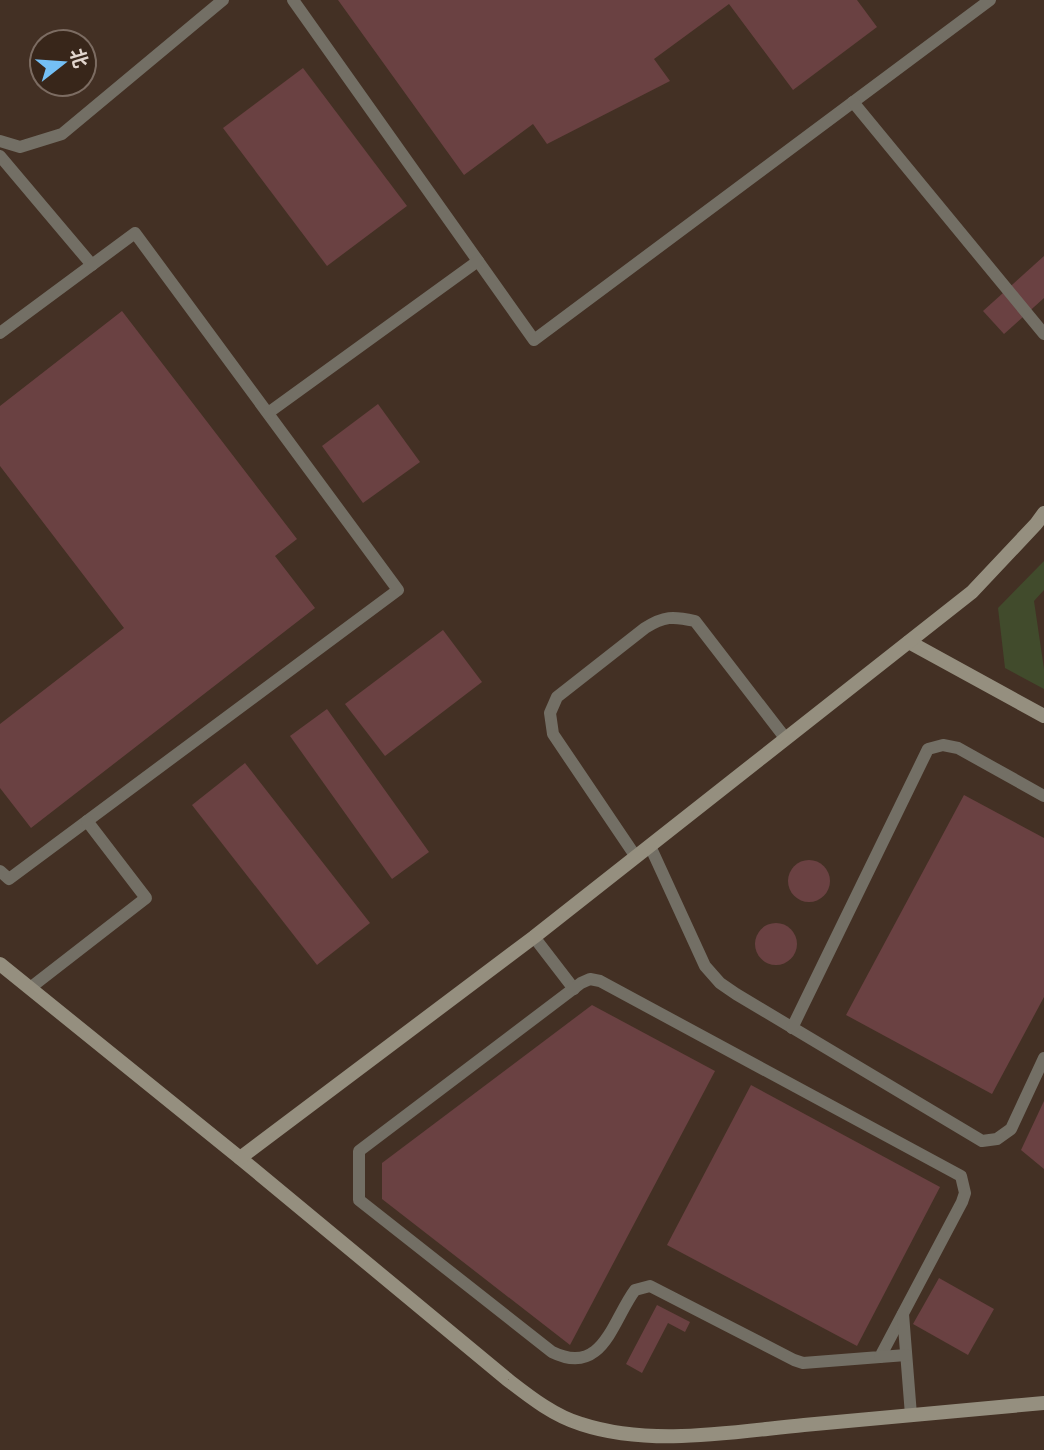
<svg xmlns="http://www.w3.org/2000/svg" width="1044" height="1450" viewBox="0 0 1044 1450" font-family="'IBM Plex Sans','Noto Sans SC',sans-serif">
  <rect width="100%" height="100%" fill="#433024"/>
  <polygon fill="#414b2c" points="1044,561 1044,590 1034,601 1044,669 1044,689 1005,668 998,608"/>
  <g fill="#6a4142">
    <polygon points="338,0 857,0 877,27 793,90 729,4 654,59 670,81 547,144 533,124 464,175"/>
    <polygon points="303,68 407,206 327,266 223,128"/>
    <polygon points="1044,256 1044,298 1004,334 983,311"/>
    <polygon points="122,311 297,539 275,556 315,608 31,828 0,788 0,724 124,628 0,466 0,406"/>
    <polygon points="378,404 420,462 363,503 322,446"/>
    <polygon points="443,630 482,682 385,756 345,704"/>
    <polygon points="327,709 429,852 392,879 290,736"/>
    <polygon points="245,763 370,923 317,965 192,805"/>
    <polygon points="964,795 1044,838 1044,997 992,1094 846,1015"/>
    <circle cx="809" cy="881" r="21"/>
    <circle cx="776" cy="944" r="21"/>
    <polygon points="592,1005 715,1071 570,1345 382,1199 382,1163"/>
    <polygon points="751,1085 940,1187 857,1346 667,1245"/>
    <polygon points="1044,1101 1044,1169 1021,1150"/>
    <polygon points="939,1278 994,1309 968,1355 913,1324"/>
    <polygon points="657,1305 690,1322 685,1332 668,1323 642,1373 626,1364"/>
  </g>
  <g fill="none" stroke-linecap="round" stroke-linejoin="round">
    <g stroke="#736f65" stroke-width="12">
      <polyline points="293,0 534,340 990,0"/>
      <polyline points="853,102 1044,334"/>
      <polyline points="0,141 20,147 62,134 223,0"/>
      <polyline points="0,156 92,265"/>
      <polyline points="0,333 135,233 398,590 9,879 0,871"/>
      <polyline points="268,413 478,261"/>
      <polyline points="650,846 705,966 720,983 736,994 982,1141 997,1139 1011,1129 1044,1058"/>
      <path d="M636 857 553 734 550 713 557 697 645 628C664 616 673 616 695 621L786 739"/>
      <polyline points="534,937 574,989"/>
      <path d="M590 979 600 981 961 1176 965 1193 962 1202 880 1357 803 1363 794 1360 650 1286 635 1290C612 1321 603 1377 552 1352L359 1200V1151L581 983Z"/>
      <polyline points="30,988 146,898 87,821"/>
      <polyline points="792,1028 928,749 943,745 958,748 1044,796"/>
      <polyline points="903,1314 911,1415"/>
      <polyline points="880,1357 906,1355"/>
    </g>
    <g stroke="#958f7f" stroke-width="14">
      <polyline points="909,642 1044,716"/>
      <path d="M0 964 240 1158 508 1380C530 1397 554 1416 581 1424 651 1447 732 1432 804 1425 884 1418 964 1410 1044 1403"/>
      <polyline points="240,1158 534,937 972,592 1036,524 1044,513"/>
    </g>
  </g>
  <g transform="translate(63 63) rotate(73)"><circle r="33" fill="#38261a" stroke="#7c6c62" stroke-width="2"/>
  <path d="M0-5L12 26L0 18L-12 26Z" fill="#74c0f6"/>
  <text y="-10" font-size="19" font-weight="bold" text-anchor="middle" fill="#e1d5cd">北</text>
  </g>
</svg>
